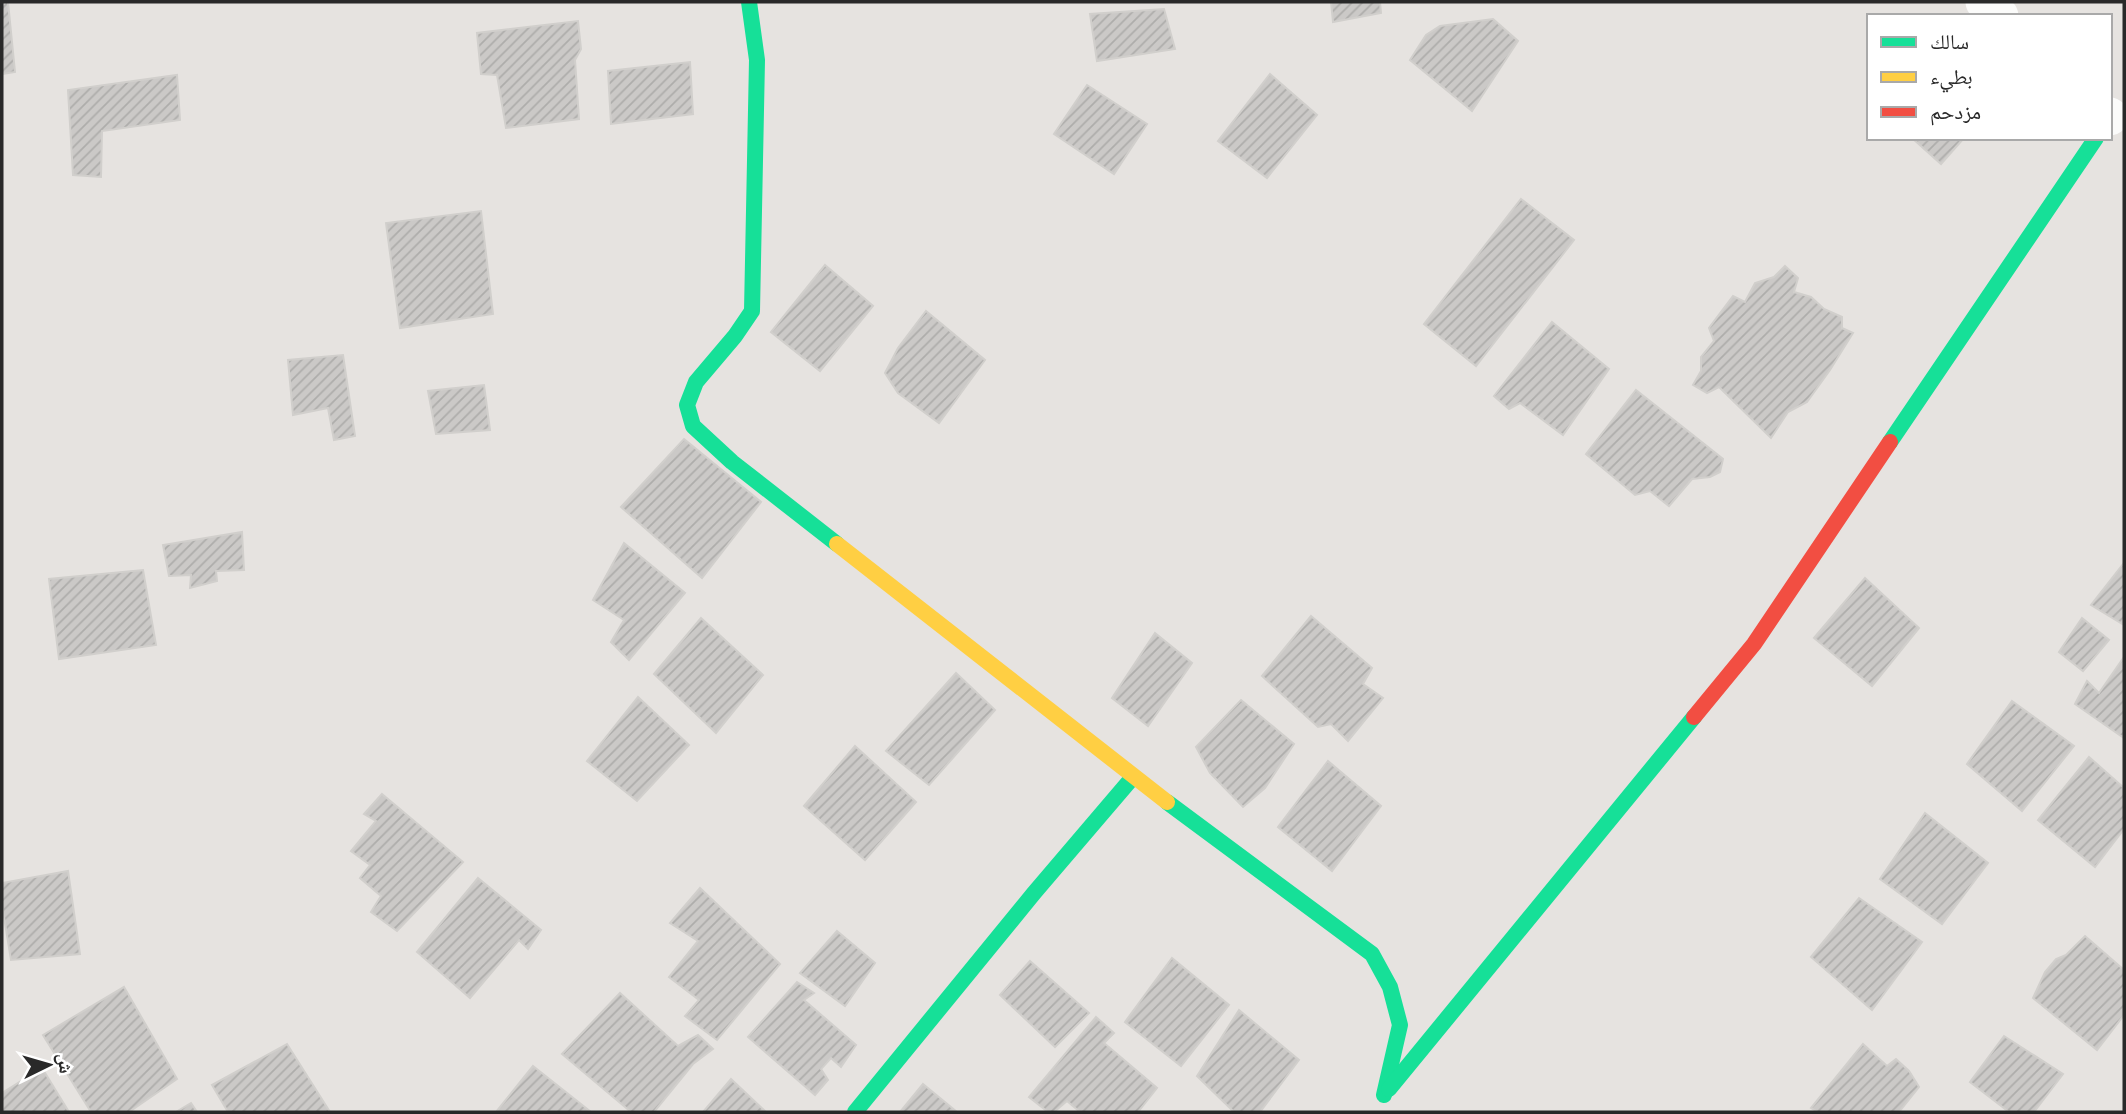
<svg xmlns="http://www.w3.org/2000/svg" width="2126" height="1114" viewBox="0 0 2126 1114" font-family="'Asap Condensed','Noto Naskh Arabic',sans-serif">
  <defs>
    <pattern id="building-hatch" width="6" height="6" patternUnits="userSpaceOnUse" patternTransform="scale(1.75)"><rect width="6" height="6" fill="#cbc9c7"/><path d="M-1 1l2-2M0 6l6-6M5 7l2-2" fill="none" stroke="#aeadab"/></pattern>
  </defs>
  <rect width="100%" height="100%" fill="#e6e3e0"/>
  <g fill="url(#building-hatch)" stroke="#d1cfcc" stroke-width="2">
    <polygon points="2,2 8,2 15,72 2,74"/>
    <polygon points="1331,2 1380,2 1381,13 1333,22"/>
    <polygon points="1164,9 1175,49 1097,61 1090,14"/>
    <polygon points="1493,19 1518,41 1472,111 1410,60 1426,35 1440,26"/>
    <polygon points="578,21 581,49 575,60 579,119 506,128 497,75 481,74 477,33"/>
    <polygon points="690,62 693,114 611,124 608,71"/>
    <polygon points="1270,74 1317,115 1267,178 1218,141"/>
    <polygon points="177,75 180,120 102,131 101,177 73,175 68,90"/>
    <polygon points="1087,85 1147,124 1114,174 1054,134"/>
    <polygon points="1912,138 1964,138 1941,164"/>
    <polygon points="1521,199 1574,240 1476,366 1424,324"/>
    <polygon points="481,211 493,314 400,328 386,223"/>
    <polygon points="825,265 873,306 820,371 771,332"/>
    <polygon points="1785,266 1798,278 1794,292 1811,297 1824,309 1842,317 1842,328 1853,333 1830,370 1807,402 1788,412 1771,438 1719,387 1707,393 1693,385 1701,371 1701,357 1714,341 1709,328 1733,296 1745,302 1755,283 1774,277"/>
    <polygon points="926,311 985,360 939,423 898,393 885,373 898,348"/>
    <polygon points="1552,322 1609,369 1563,435 1520,403 1509,409 1494,396"/>
    <polygon points="343,355 355,436 334,440 328,408 293,415 288,360"/>
    <polygon points="484,385 490,430 436,434 428,391"/>
    <polygon points="1636,390 1723,459 1720,472 1710,477 1692,479 1669,506 1650,491 1635,495 1586,454"/>
    <polygon points="684,439 761,502 702,578 621,507"/>
    <polygon points="242,532 244,570 216,571 217,581 190,588 191,575 169,576 163,545"/>
    <polygon points="624,543 685,593 629,660 611,642 624,620 593,600"/>
    <polygon points="2124,563 2124,625 2091,605"/>
    <polygon points="143,570 156,645 59,659 49,579"/>
    <polygon points="1865,578 1919,628 1872,686 1814,638"/>
    <polygon points="1311,616 1372,668 1363,684 1383,698 1348,741 1331,724 1318,727 1262,676"/>
    <polygon points="701,618 763,675 716,733 654,674"/>
    <polygon points="2082,618 2109,640 2083,671 2059,652"/>
    <polygon points="1155,633 1192,663 1148,726 1112,698"/>
    <polygon points="2124,657 2124,738 2075,704 2087,681 2099,693"/>
    <polygon points="956,673 995,710 929,785 886,751"/>
    <polygon points="638,697 689,745 637,801 587,761"/>
    <polygon points="1241,700 1294,744 1265,788 1243,807 1210,773 1196,747"/>
    <polygon points="2012,701 2074,746 2022,811 1967,764"/>
    <polygon points="855,746 916,802 865,860 804,806"/>
    <polygon points="2089,757 2124,788 2124,829 2095,867 2038,820"/>
    <polygon points="1328,761 1381,806 1332,871 1278,827"/>
    <polygon points="382,794 463,862 397,931 371,912 381,896 360,878 370,865 351,851 376,821 364,814"/>
    <polygon points="1925,813 1988,863 1942,924 1880,879"/>
    <polygon points="68,871 80,954 11,960 2,905 2,883"/>
    <polygon points="478,878 541,930 528,949 519,940 470,998 417,952"/>
    <polygon points="700,888 780,964 717,1040 685,1016 699,1000 669,977 698,941 670,923"/>
    <polygon points="1859,898 1922,942 1872,1010 1811,957"/>
    <polygon points="837,931 875,963 845,1006 800,973"/>
    <polygon points="2085,936 2124,970 2124,1015 2097,1050 2033,998 2045,972 2056,959 2066,955"/>
    <polygon points="1172,958 1229,1005 1181,1066 1125,1022"/>
    <polygon points="1030,961 1089,1013 1055,1047 1000,995"/>
    <polygon points="797,982 814,993 804,1000 856,1045 841,1067 831,1058 821,1069 828,1080 815,1095 748,1037"/>
    <polygon points="124,987 177,1079 129,1112 91,1112 43,1035"/>
    <polygon points="620,993 678,1046 698,1035 713,1049 693,1064 654,1112 631,1112 562,1054"/>
    <polygon points="1239,1010 1299,1060 1260,1112 1234,1112 1197,1076"/>
    <polygon points="1096,1017 1114,1033 1104,1043 1157,1088 1138,1112 1080,1112 1067,1101 1054,1112 1048,1112 1029,1097"/>
    <polygon points="2004,1036 2063,1074 2034,1112 2009,1112 1970,1082"/>
    <polygon points="287,1044 330,1112 228,1112 212,1085"/>
    <polygon points="1863,1044 1887,1066 1896,1059 1909,1071 1919,1087 1899,1112 1818,1112 1811,1108"/>
    <polygon points="533,1066 591,1112 496,1112"/>
    <polygon points="42,1068 69,1112 2,1112 2,1093"/>
    <polygon points="731,1079 766,1112 703,1112"/>
    <polygon points="923,1084 957,1112 900,1112"/>
    <polygon points="191,1103 197,1112 176,1112"/>
  </g>
  <g fill="none" stroke-linecap="round" stroke-linejoin="round">
    <g stroke="#fbfbfa" stroke-width="37">
      <polyline points="1984,2 2000,16"/>
      <polyline points="2110,116 2110,117"/>
    </g>
    <g stroke="#16e098" stroke-width="16">
      <polyline points="749,2 757,60 752,311 735,336 696,382 687,405 693,426 732,462 837,544"/>
      <polyline points="1890,442 2096,138"/>
      <polyline points="1167,802 1372,954 1390,987 1400,1025 1384,1095"/>
      <polyline points="1389,1089 1694,717"/>
      <polyline points="855,1112 1034,893 1133,777"/>
    </g>
    <polyline stroke="#ffcf43" stroke-width="16" points="837,544 1167,802"/>
    <polyline stroke="#f24e42" stroke-width="16" points="1694,717 1754,644 1890,442"/>
  </g>
  <rect width="2126" height="1114" fill="none" stroke="#292929" stroke-width="7"/>
  <rect x="1867" y="14" width="245" height="126" fill="#ffffff" stroke="#a9a9a9" stroke-width="2"/>
  <rect x="1881" y="37" width="35" height="10" fill="#16e098" stroke="#a9a9a9" stroke-width="2"/>
  <text x="1930" y="49" font-size="21" fill="#292929">سالك</text>
  <rect x="1881" y="72" width="35" height="10" fill="#ffcf43" stroke="#a9a9a9" stroke-width="2"/>
  <text x="1930" y="84" font-size="21" fill="#292929">بطيء</text>
  <rect x="1881" y="107" width="35" height="10" fill="#f24e42" stroke="#a9a9a9" stroke-width="2"/>
  <text x="1930" y="119" font-size="21" fill="#292929">مزدحم</text>
  <g transform="translate(49 1065) rotate(85)" stroke="#ffffff" stroke-width="5" paint-order="stroke">
  <path d="M0-5L12 26L0 18L-12 26Z" fill="#292929"/>
  <text y="-10" font-size="19" font-weight="bold" text-anchor="middle" fill="#292929">ش</text>
  </g>
</svg>
